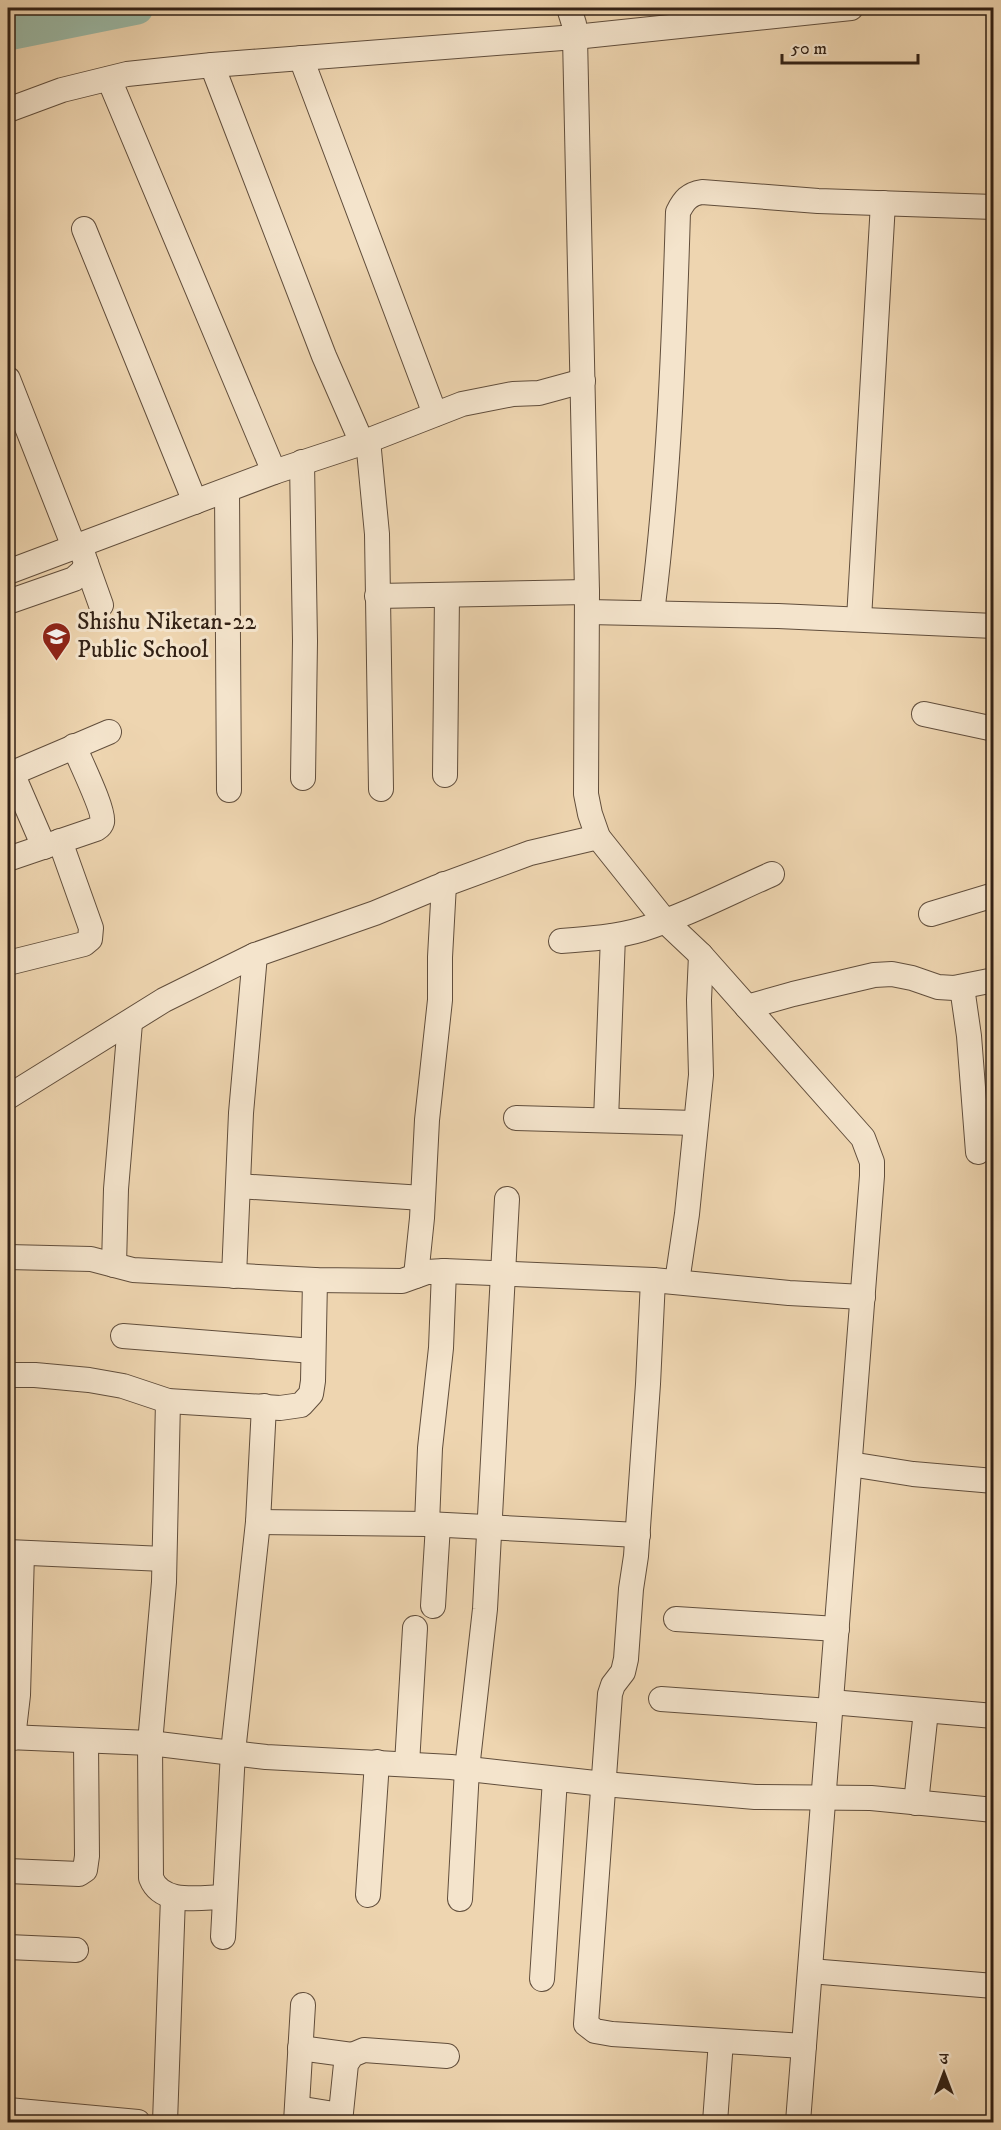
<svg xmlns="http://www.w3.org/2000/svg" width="1001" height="2130" viewBox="0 0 1001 2130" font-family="'IM FELL DW Pica','Noto Serif Devanagari',serif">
  <rect width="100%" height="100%" fill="#eed5b0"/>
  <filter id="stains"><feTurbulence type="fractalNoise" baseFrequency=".00333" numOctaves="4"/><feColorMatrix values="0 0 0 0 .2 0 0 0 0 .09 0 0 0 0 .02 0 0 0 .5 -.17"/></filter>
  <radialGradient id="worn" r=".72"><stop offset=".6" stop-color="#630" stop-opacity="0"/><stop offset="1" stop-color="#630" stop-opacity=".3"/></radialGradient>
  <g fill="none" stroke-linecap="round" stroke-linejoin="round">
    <polyline stroke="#9bb9a6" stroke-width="33" points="8,34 137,8"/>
    <defs>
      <g id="minor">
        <polyline points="569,8 574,24 575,37 587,592 586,794 590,814 598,837 665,921 701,955 863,1138 872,1162 872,1176 798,2122"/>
        <polyline points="301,58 435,414"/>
        <polyline points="212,65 324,356 362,443"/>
        <polyline points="109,79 274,472"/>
        <polyline points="8,110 62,90 127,74 212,65 575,37 851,8"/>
        <polyline points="84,229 195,502"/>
        <polyline points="8,379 74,547"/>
        <polyline points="368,440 377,534 381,789"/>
        <polyline points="302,462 305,641 303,778"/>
        <polyline points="227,491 229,790"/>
        <polyline points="86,563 101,605"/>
        <polyline points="8,572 274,472 362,443 462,404 513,394 539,393 583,381"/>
        <polyline points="377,596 587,592"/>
        <polyline points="8,602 74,579 83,571 86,563 80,545"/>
        <polyline points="588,612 778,616 994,626"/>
        <path d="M652 613C669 480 674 346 678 212 684 200 689 194 702 192L818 201 994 207"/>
        <polyline points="859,619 883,203"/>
        <polyline points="924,714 994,729"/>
        <polyline points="12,773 44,847"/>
        <polyline points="8,775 109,732"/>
        <polyline points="445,775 447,595"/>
        <path d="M8 859 96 829C99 827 101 826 102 822 105 811 79 759 74 746"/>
        <polyline points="931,914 994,895"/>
        <path d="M561 941C589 939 617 937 643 929 687 915 729 893 772 874"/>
        <polyline points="8,963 84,944 90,939 91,928 60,841"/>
        <polyline points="962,987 969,1036 978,1152"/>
        <polyline points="747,1007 793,994 874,975 892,974 912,978 938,987 954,988 994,980"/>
        <polyline points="8,1097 164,1000 255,955 375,913 435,888 530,853 598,837"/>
        <polyline points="516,1118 695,1123"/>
        <polyline points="606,1120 613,936"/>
        <polyline points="238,1186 423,1198"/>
        <polyline points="8,1257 91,1259 133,1270 315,1280 402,1281 427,1272 444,1271 441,1348 430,1448 427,1524"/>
        <polyline points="114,1265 116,1189 130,1023"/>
        <polyline points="444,1271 653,1280 789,1293 863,1297"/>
        <polyline points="234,1276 241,1113 255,955"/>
        <polyline points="416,1276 422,1218 427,1120 440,1000 440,957 444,884"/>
        <polyline points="653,1280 648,1384 636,1556 631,1589 626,1659 623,1672 613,1685 610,1694 586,2024 595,2031 612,2034 804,2046"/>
        <polyline points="677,1282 687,1214 701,1075 699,1000 701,955"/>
        <polyline points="123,1336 313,1351"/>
        <polyline points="8,1375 35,1375 89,1380 123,1386 168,1401 280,1408 301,1405 311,1394 313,1381 315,1280"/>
        <path d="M168 1401 164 1582 150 1743 151 1878C162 1906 201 1897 225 1897"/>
        <polyline points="850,1464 913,1474 994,1481"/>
        <polyline points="258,1522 427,1524 638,1535"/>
        <polyline points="8,1552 164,1559"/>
        <polyline points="433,1606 438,1525"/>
        <polyline points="676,1619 837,1629"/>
        <polyline points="661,1699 830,1711"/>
        <polyline points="831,1702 994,1716"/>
        <polyline points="8,1737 150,1743 266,1757 451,1767 604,1784 755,1797 871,1798 994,1810"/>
        <polyline points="13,1738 18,1695 22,1553"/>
        <polyline points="407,1764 415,1628"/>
        <polyline points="916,1803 926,1711"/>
        <polyline points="8,1871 79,1874 85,1870 87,1856 86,1742"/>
        <polyline points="368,1895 377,1762"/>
        <polyline points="460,1899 467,1769 485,1609 507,1199"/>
        <polyline points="223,1937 233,1752 258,1522 264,1406"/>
        <polyline points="8,1947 76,1950"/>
        <polyline points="810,1971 994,1986"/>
        <polyline points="542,1979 555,1779"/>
        <polyline points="300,2048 352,2055"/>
        <polyline points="297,2108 340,2115"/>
        <polyline points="8,2110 138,2122"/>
        <polyline points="165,2122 173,1897"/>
        <polyline points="296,2122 303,2005"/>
        <polyline points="340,2122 346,2064 352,2055 364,2050 447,2056"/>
        <polyline points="715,2122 721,2041"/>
      </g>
    </defs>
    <use href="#minor" stroke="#614e3c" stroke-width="26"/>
    <use href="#minor" stroke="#f4e4cc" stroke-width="24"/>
  </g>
  <defs>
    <symbol id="school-pin" viewBox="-11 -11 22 30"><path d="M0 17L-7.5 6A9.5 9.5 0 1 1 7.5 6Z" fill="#8f2418" stroke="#f4e4cc"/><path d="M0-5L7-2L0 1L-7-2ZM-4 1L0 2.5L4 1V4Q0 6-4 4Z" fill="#fff"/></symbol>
  </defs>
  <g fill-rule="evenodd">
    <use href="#school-pin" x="40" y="620" width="33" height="45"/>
  </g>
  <g text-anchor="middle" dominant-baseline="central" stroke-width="6" stroke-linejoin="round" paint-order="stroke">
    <g font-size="24" fill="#322115" stroke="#f4e4cc" text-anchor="start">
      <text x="77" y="622">Shishu Niketan-22<tspan x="77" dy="28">Public School</tspan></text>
    </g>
  </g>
  <rect width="1001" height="2130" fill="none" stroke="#eed5b0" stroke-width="30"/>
  <rect x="9" y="9" width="983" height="2112" fill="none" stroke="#322115" stroke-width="3"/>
  <rect x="15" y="15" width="971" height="2100" fill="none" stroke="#322115" stroke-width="1.5"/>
  <g transform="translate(944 2073)" stroke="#f4e4cc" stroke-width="4.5" paint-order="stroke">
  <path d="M0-4.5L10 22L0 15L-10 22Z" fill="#322115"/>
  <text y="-9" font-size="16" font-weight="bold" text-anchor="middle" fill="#322115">उ</text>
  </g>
  <path d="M782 54v9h136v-9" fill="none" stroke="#322115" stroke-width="3"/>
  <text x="791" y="54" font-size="18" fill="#322115" stroke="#f4e4cc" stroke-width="4.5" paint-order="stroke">50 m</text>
  <rect width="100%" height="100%" filter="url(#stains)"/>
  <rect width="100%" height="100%" fill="url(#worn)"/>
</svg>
